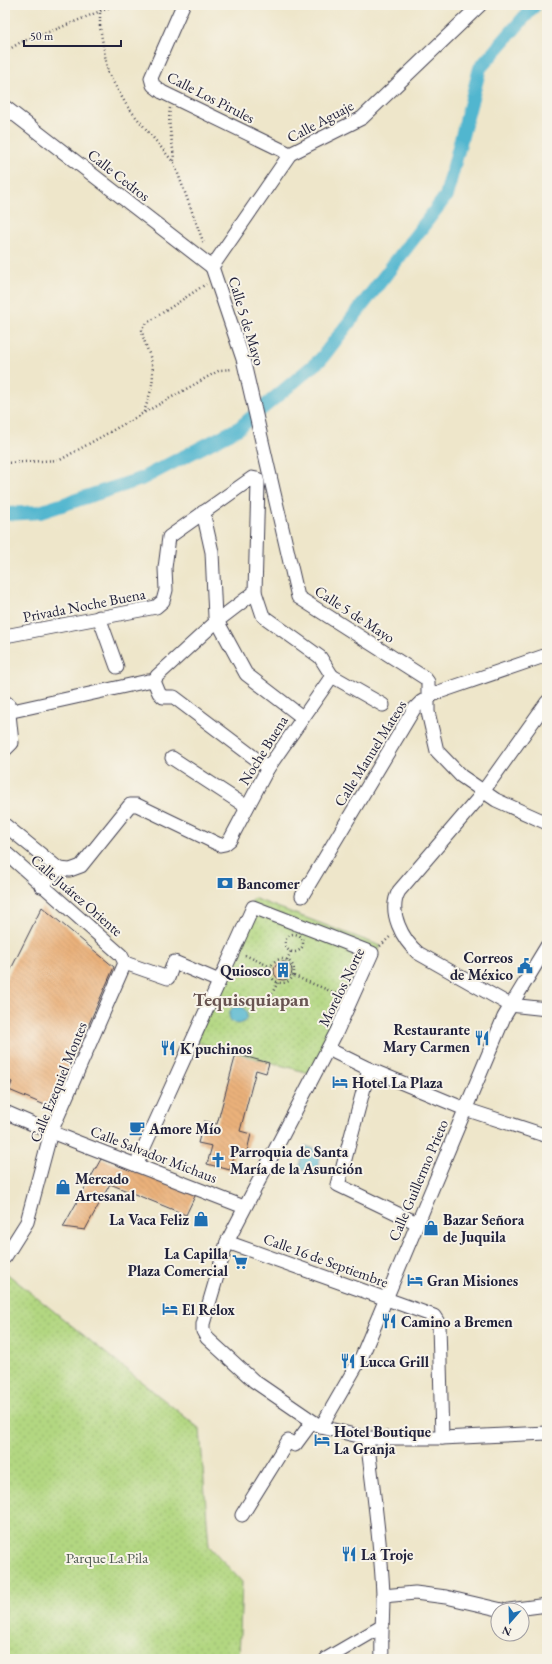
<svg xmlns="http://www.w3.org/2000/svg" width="552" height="1664" viewBox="0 0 552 1664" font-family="'EB Garamond',serif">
  <defs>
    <pattern id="park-dots" width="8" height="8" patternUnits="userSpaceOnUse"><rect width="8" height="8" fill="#b2d781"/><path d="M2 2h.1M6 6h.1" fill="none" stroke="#99b870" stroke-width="1.8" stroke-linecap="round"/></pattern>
    <pattern id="building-back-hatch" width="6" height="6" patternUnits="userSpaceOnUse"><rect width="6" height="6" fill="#eab17a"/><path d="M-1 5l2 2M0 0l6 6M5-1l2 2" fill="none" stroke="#c8986a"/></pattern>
  </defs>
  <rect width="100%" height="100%" fill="#f7f3e8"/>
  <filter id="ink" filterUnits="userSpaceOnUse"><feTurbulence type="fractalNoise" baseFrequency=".025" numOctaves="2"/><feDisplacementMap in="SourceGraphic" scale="8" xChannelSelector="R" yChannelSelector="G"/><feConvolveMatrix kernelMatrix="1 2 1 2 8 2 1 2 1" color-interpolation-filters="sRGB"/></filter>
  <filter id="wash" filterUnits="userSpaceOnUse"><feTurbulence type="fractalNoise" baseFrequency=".012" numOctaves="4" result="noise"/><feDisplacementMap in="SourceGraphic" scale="16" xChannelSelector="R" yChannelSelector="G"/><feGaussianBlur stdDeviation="0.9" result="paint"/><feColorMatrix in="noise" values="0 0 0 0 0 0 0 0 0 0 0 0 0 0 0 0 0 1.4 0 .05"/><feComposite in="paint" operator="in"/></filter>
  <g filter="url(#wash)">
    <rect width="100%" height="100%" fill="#eee6ca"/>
    <g fill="url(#park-dots)" stroke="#6a7c5e">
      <polygon points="253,898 381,946 313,1074 196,1042"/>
      <polygon points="5,1272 200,1429 209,1546 242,1582 239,1659 5,1659"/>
    </g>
    <g fill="#51b6cf" stroke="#3a6c85">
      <circle cx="238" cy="1015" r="9"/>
      <polygon points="305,1146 322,1151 316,1173 299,1168"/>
    </g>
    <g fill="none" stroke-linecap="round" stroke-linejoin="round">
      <polyline stroke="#51b6cf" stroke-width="14" points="5,514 40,512 141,479 239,428 321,359 446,196 480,68 535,5"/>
    </g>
    <g id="blocks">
      <g fill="url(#building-back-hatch)">
        <polygon points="42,907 114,967 52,1108 9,1090 12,1082 5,1079 5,981"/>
        <circle cx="283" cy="971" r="9"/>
        <polygon points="236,1054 269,1063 266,1073 256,1070 240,1131 251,1134 246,1155 235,1152 230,1170 207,1164 212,1146 198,1143 204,1121 217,1124"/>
        <polygon points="101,1159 196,1194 186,1215 110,1184 85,1230 63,1227"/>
      </g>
    </g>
  </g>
  <g filter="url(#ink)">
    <use href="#blocks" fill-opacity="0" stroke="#413f50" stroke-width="1"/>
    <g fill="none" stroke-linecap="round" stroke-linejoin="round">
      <defs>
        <g id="minor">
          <polyline points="183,5 151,78 153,85 162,92 290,154"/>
          <polyline points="5,107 212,267"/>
          <polyline points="212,267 243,359 298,597 425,678 428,682 428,712 437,751 461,776 496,800 547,823"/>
          <polyline points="212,267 290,154 362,118 480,5"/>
          <polyline points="203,512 212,552 215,617 246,674 302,717"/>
          <polyline points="99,617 117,667"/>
          <polyline points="5,636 156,607 163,601 166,590 165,568 169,537 252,478 257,479 258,483 255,592 263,616 320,657 332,676 268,768 230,840 225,844 220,845 137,805 130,805 81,866 70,870 59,869 41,886"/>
          <polyline points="332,676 383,705"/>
          <polyline points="154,681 159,693 163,697 174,697 268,768"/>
          <polyline points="154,681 157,676 217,621 255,592"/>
          <polyline points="5,702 8,704 12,743 5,750"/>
          <path d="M547 702 477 800 399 891C387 912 403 940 418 953L510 1005 547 1009"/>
          <polyline points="8,712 148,681 154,681"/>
          <polyline points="172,758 247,807"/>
          <polyline points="5,825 59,869"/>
          <polyline points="5,852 121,955 125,963"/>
          <polyline points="302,896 414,709 421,702 436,693 547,655"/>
          <polyline points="125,963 168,978 174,962 219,981"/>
          <polyline points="328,1049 369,1069 465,1109 547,1136"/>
          <polyline points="369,1069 338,1185 417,1223"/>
          <polyline points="5,1112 51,1132 244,1207"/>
          <polyline points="136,1165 253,907 372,953 337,1031 227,1242 203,1324 203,1331 207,1338 254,1381 321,1427 367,1438 442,1438 547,1433"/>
          <polyline points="227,1242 434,1316 439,1324 442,1438"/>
          <polyline points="5,1257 27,1222 51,1132 125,963"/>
          <polyline points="321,1427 362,1356 504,1017 547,946"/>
          <path d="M367 1438C373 1490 381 1543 383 1595 383 1616 381 1638 382 1659"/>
          <polyline points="242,1515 288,1441 295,1445 312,1422"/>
          <polyline points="383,1596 415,1593 446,1597 502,1610"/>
          <polyline points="509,1610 547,1605"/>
          <polyline points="326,1659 381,1627"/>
        </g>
      </defs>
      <use href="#minor" stroke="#413f50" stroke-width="15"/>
      <g stroke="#413f50" stroke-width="2.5" stroke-dasharray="1 3" stroke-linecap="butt">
        <polyline points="100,5 100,27 108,73 127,106 174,163 204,244"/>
        <polyline points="5,52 21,42 57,29 115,5"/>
        <path d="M170 108C167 126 174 145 174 163"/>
        <path d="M144 412C150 394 156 379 151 360 148 349 143 341 142 329L147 323 206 284"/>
        <polyline points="5,463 60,460 220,370 233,369"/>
        <circle cx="294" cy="943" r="9"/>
        <polyline points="380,946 391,936"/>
        <polyline points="245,955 271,967"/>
        <circle cx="282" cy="971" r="12"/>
        <polyline points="287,960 291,951"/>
        <polyline points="294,976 340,995"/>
        <polyline points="268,1001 278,982"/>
      </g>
      <use href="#minor" stroke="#fff" stroke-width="13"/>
    </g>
  </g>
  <defs>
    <symbol id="bank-bare" viewBox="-9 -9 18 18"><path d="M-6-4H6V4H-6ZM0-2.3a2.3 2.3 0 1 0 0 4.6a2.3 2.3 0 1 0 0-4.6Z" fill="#1f6fb2" stroke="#f7f3e8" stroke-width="2.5" paint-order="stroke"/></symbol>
    <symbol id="civic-bare" viewBox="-9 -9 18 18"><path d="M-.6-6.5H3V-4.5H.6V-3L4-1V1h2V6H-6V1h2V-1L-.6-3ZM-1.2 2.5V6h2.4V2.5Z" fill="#1f6fb2" stroke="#f7f3e8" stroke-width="2.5" paint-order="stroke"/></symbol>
    <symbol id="building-bare" viewBox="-9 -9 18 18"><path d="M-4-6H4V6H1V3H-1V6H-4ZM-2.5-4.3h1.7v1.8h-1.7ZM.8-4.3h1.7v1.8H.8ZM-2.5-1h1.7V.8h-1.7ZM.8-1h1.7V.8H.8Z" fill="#1f6fb2" stroke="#f7f3e8" stroke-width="2.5" paint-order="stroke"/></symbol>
    <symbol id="restaurant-bare" viewBox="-9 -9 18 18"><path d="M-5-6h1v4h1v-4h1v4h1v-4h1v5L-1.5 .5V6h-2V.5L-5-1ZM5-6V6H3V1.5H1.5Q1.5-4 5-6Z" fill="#1f6fb2" stroke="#f7f3e8" stroke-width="2.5" paint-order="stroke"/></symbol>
    <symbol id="hotel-bare" viewBox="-9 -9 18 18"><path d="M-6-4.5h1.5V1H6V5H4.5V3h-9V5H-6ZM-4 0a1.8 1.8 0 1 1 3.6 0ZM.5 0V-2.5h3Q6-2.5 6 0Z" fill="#1f6fb2" stroke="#f7f3e8" stroke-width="2.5" paint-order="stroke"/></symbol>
    <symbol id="cafe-bare" viewBox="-9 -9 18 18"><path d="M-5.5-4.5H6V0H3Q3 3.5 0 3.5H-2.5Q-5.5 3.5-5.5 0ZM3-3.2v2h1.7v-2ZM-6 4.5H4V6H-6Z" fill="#1f6fb2" stroke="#f7f3e8" stroke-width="2.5" paint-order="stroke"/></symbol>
    <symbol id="church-bare" viewBox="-9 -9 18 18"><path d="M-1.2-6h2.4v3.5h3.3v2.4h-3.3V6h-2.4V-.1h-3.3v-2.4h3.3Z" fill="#1f6fb2" stroke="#f7f3e8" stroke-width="2.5" paint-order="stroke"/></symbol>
    <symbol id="shop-bare" viewBox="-9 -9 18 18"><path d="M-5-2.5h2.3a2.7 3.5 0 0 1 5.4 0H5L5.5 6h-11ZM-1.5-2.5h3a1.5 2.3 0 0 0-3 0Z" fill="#1f6fb2" stroke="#f7f3e8" stroke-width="2.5" paint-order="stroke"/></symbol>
    <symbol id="supermarket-bare" viewBox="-9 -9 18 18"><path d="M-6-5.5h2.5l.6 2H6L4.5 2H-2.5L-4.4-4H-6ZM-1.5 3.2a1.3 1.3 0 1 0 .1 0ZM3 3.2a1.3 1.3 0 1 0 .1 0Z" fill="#1f6fb2" stroke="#f7f3e8" stroke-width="2.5" paint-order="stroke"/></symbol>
  </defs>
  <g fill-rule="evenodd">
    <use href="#bank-bare" x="214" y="872" width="22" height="22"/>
    <use href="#civic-bare" x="514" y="955" width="22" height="22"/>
    <use href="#building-bare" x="272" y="959" width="22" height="22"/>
    <use href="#restaurant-bare" x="471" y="1027" width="22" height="22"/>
    <use href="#restaurant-bare" x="157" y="1037" width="22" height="22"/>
    <use href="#hotel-bare" x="329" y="1071" width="22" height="22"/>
    <use href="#cafe-bare" x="126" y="1117" width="22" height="22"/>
    <use href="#church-bare" x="207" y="1149" width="22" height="22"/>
    <use href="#shop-bare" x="52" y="1176" width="22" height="22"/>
    <use href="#shop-bare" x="190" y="1208" width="22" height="22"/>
    <use href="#shop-bare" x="420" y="1217" width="22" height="22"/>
    <use href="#supermarket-bare" x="229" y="1251" width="22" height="22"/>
    <use href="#hotel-bare" x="404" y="1269" width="22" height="22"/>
    <use href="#hotel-bare" x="159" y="1298" width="22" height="22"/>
    <use href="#restaurant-bare" x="378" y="1310" width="22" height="22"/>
    <use href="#restaurant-bare" x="337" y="1350" width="22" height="22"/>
    <use href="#hotel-bare" x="311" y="1429" width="22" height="22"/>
    <use href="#restaurant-bare" x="338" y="1543" width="22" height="22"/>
  </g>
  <g text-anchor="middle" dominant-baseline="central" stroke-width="4" stroke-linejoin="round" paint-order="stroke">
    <g font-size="15" fill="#22223b" stroke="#f7f3e8">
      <text transform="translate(211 97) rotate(27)">Calle Los Pirules</text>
      <text transform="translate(320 121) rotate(-28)">Calle Aguaje</text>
      <text transform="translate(119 175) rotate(38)">Calle Cedros</text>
      <text transform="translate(247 321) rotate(73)">Calle 5 de Mayo</text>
      <text transform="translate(84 605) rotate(-11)">Privada Noche Buena</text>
      <text transform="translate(355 614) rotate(33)">Calle 5 de Mayo</text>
      <text transform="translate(263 750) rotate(-58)">Noche Buena</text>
      <text transform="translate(370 753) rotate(-58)">Calle Manuel Mateos</text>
      <text transform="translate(77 895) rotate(41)">Calle Juárez Oriente</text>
      <text transform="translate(341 987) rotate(-64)">Morelos Norte</text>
      <text transform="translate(58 1082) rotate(-68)">Calle Ezequiel Montes</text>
      <text transform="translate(154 1154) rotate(21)">Calle Salvador Michaus</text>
      <text transform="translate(418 1180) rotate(-67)">Calle Guillermo Prieto</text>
      <text transform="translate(326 1260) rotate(20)">Calle 16 de Septiembre</text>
    </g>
    <g font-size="15" font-weight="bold" fill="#22223b" stroke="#f7f3e8" text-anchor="start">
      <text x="237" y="883">Bancomer</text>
      <text x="513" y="957" text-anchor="end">Correos<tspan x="513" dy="17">de México</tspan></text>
      <text x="271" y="970" text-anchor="end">Quiosco</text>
      <text x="470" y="1029" text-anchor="end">Restaurante<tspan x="470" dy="17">Mary Carmen</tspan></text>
      <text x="180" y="1048">K'puchinos</text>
      <text x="352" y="1082">Hotel La Plaza</text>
      <text x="149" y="1128">Amore Mío</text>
      <text x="230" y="1151">Parroquia de Santa<tspan x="230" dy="17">María de la Asunción</tspan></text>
      <text x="75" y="1178">Mercado<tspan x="75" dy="17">Artesanal</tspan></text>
      <text x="189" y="1219" text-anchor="end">La Vaca Feliz</text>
      <text x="443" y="1219">Bazar Señora<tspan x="443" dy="17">de Juquila</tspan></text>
      <text x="228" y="1253" text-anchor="end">La Capilla<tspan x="228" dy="17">Plaza Comercial</tspan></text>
      <text x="427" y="1280">Gran Misiones</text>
      <text x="182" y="1309">El Relox</text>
      <text x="401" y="1321">Camino a Bremen</text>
      <text x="360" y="1361">Lucca Grill</text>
      <text x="334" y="1431">Hotel Boutique<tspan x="334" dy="17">La Granja</tspan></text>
      <text x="361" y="1554">La Troje</text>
    </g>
    <g font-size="15" fill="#4d5850" stroke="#f7f3e8">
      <text x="107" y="1557">Parque La Pila</text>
    </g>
    <g font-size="19" font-weight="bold" fill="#685451" stroke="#f7f3e8">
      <text x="251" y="999">Tequisquiapan</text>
    </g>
  </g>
  <rect width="552" height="1664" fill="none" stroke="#f7f3e8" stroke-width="20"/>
  <g transform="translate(510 1622) rotate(200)"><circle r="19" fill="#f7f3e8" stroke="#a29fa3"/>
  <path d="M0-3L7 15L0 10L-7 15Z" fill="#1f6fb2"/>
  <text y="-6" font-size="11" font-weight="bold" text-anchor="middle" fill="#22223b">N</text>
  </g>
  <path d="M24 40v6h97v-6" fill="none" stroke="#22223b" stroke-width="2"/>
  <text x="30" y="40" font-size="12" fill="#22223b" stroke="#f7f3e8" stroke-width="3" paint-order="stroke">50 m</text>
</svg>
